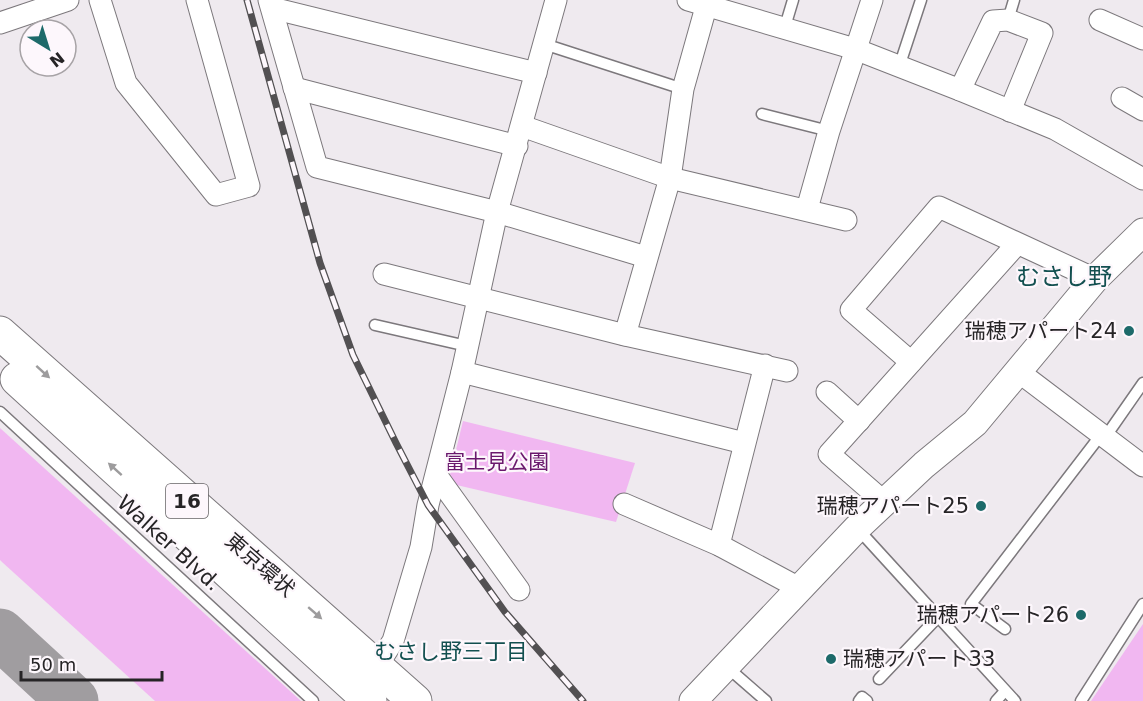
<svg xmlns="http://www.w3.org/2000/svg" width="1143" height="701" viewBox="0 0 1143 701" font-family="'DejaVu Sans','Noto Sans JP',sans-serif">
  <rect width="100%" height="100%" fill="#efeaef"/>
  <g fill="#f1b7f1">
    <polygon points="463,421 635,463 616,522 448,483"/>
    <polygon points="0,428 301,701 155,701 2,562 0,560"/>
    <polygon points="1143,624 1143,701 1091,701"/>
  </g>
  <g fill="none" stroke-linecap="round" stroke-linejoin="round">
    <polyline stroke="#a09da0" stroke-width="51" points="0,634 73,701"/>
    <defs>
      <g id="service">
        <polyline points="1008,20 1014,0"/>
        <polyline points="784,30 793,0"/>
        <polyline points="544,44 683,89"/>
        <polyline points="899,67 921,0"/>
        <polyline points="762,114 829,131"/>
        <polyline points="375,325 467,346"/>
        <polyline points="0,412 313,701"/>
        <polyline points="1104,439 1143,383"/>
        <polyline points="857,528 1015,701"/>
        <polyline points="1005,629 971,604 1100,436"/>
        <polyline points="727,667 766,701"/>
        <polyline points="879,679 938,617"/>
        <polyline points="859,701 862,697 867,701"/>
        <polyline points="996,701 1005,691"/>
        <polyline points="1081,701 1143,604"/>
      </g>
      <g id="minor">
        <polyline points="100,0 126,83 216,195 249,186 197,0"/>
        <polyline points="269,0 317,167 497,212 646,257"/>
        <polyline points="688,0 855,49 960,90 1055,129 1143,179"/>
        <polyline points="272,8 536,73"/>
        <polyline points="1100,20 1143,39"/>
        <polyline points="0,23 68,0"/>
        <polyline points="294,88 517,146"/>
        <polyline points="960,90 993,21 1008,20 1042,33 1010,111"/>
        <polyline points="1122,98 1143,110"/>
        <polyline points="522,126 670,178 846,220"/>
        <polyline points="807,209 829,131 872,0"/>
        <polyline points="384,274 625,335 787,371"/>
        <polyline points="625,335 670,178 683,89 708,0"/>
        <polyline points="911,362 851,310 939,207 1095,279"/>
        <polyline points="462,372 744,443"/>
        <polyline points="1019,372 1143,466"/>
        <polyline points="827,392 859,421"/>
        <polyline points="437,476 519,590"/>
        <polyline points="884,502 829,454 1016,245"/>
        <polyline points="624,504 719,545 799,588"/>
        <polyline points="719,545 765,365"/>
        <polyline points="370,677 393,641 421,547 428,505 462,372 497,212 556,0"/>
      </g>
      <polyline id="tertiary" points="693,701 857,528 924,465 975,423 1095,279 1143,232"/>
      <g id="trunk">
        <polyline points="0,333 415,701"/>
        <polyline points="17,379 370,701"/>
      </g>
    </defs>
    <use href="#service" stroke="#7c787c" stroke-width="13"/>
    <use href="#minor" stroke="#7c787c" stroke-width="23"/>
    <use href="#tertiary" stroke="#7c787c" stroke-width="29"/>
    <use href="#trunk" stroke="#7c787c" stroke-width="35"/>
    <use href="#service" stroke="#fff" stroke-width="10"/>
    <use href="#minor" stroke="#fff" stroke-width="21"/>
    <use href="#tertiary" stroke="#fff" stroke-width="27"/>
    <use href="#trunk" stroke="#fff" stroke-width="33"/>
    <defs>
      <polyline id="rail" points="247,0 320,263 353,355 396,443 428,505 505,612 583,701"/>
    </defs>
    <use href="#rail" stroke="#525052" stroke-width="7"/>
    <use href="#rail" stroke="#fdf7fc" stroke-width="4.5" stroke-dasharray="14" stroke-linecap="butt"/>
  </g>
  <defs><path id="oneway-solid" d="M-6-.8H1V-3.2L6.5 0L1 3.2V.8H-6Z" transform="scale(1.5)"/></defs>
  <g fill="#9d9c9d">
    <use href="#oneway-solid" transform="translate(43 372) rotate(42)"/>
    <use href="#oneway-solid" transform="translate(115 469) rotate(-138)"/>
    <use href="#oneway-solid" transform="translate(315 613) rotate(41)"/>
  </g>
  <g fill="#1d6a6a" stroke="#fdf7fc" stroke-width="2">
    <circle cx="1129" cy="331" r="6"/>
    <circle cx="981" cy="506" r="6"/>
    <circle cx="1081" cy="615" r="6"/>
    <circle cx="831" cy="659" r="6"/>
  </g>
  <g text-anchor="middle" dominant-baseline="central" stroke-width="4.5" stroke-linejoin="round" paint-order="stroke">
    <rect fill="#fdf7fc" stroke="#666366" stroke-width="1.5" x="166" y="484" width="42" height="34" rx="4.5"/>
    <g font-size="20" font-weight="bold" fill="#262426">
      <text x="187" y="501">16</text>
    </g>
    <g font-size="21" fill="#262426" stroke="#fdf7fc" text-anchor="end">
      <text x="1117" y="331">瑞穂アパート24</text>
      <text x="969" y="506">瑞穂アパート25</text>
      <text x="1069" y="615">瑞穂アパート26</text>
      <text x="843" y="659" text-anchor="start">瑞穂アパート33</text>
    </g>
    <g font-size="21" fill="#6a186d" stroke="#fdf7fc">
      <text x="497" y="462">富士見公園</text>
    </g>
    <g font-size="21" fill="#262426" stroke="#fdf7fc">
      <text transform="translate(169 543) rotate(42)">Walker Blvd.</text>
      <text transform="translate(260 565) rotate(41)">東京環状</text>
    </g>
    <g font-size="22" fill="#135050" stroke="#fdf7fc">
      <text x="451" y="651">むさし野三丁目</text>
    </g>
    <g font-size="24" fill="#135050" stroke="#fdf7fc">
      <text x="1064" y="277">むさし野</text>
    </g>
  </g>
  <g transform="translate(48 48) rotate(142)"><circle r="28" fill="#fdf7fc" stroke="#a7a3a6" stroke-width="1.5"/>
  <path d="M0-4.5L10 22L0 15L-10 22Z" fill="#1d6a6a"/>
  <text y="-9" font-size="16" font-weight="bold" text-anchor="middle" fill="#262426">N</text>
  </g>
  <path d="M21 671v9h141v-9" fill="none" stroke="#262426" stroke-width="3"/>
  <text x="30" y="671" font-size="18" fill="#262426" stroke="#fdf7fc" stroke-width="4.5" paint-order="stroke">50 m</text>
</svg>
